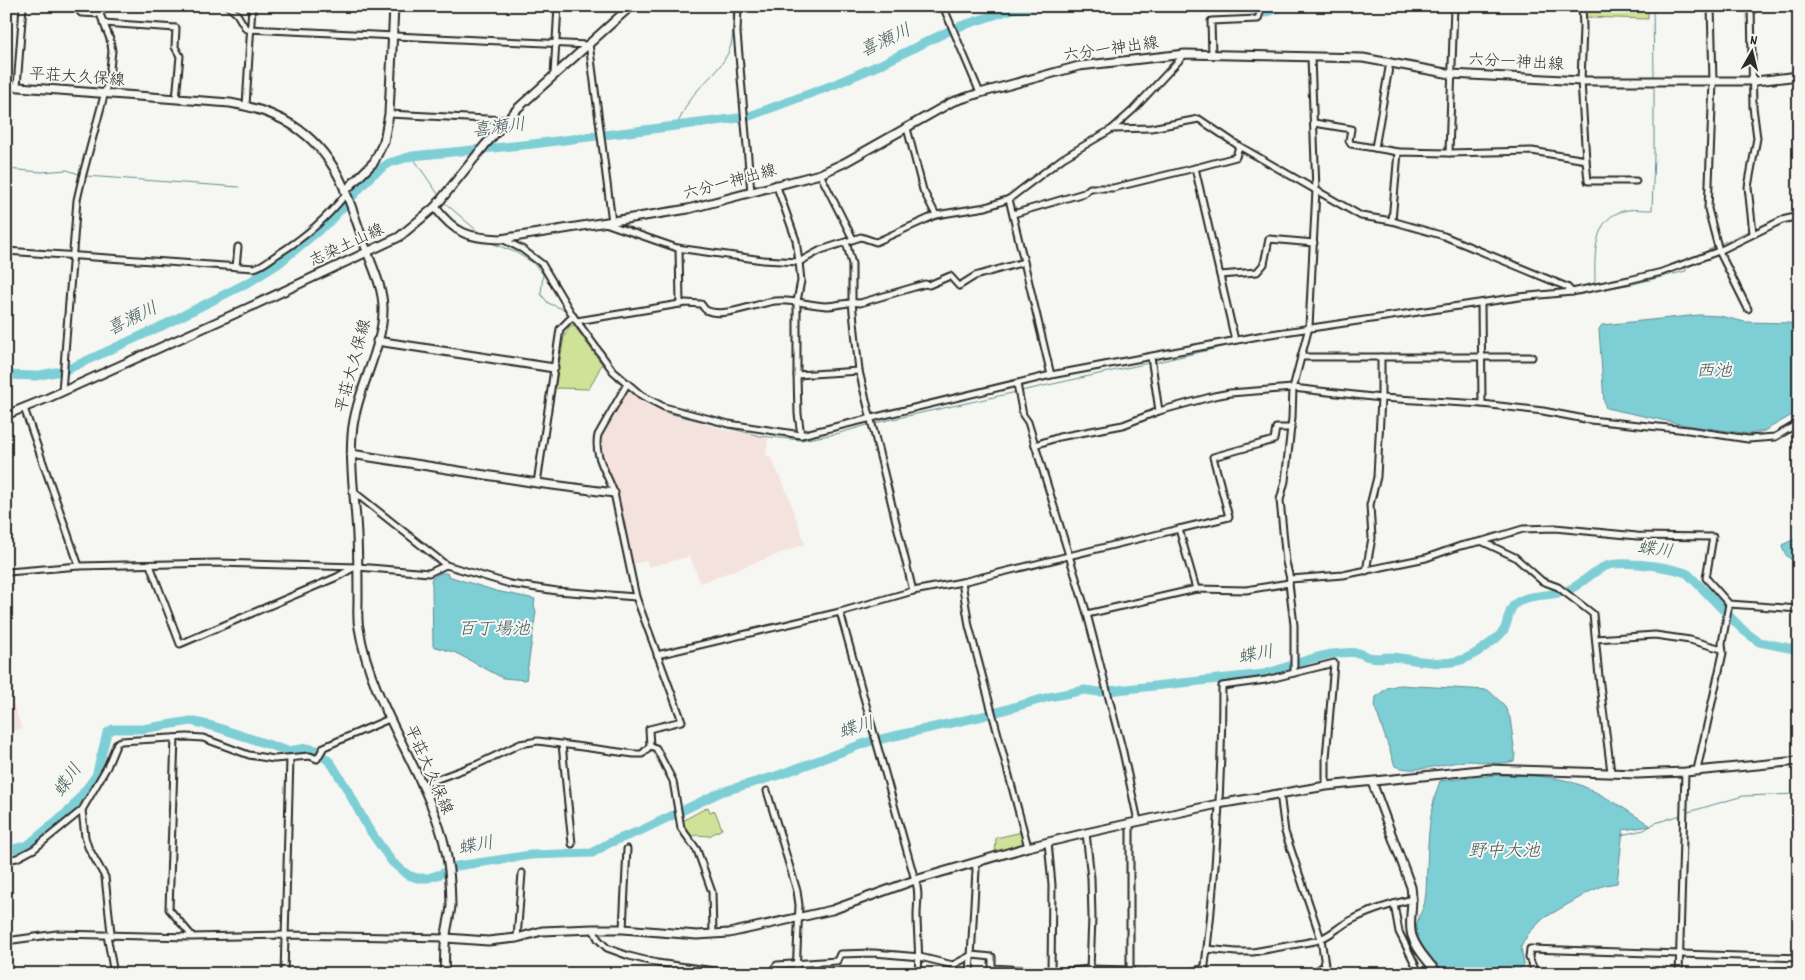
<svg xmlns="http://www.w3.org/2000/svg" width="1805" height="980" viewBox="0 0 1805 980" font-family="Dekko,'Klee One',sans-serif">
  <rect width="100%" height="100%" fill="#f6f6f2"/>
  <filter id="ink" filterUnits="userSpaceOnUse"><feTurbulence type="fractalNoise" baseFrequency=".02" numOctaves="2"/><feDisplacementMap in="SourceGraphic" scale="10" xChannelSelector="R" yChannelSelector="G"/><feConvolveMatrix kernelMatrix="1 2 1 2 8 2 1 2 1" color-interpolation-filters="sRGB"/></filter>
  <g filter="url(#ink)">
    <g fill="#f4e2de">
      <polygon points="628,390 644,403 661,411 722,429 768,438 766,456 770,456 787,492 805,544 700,583 690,556 649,567 647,561 633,564 616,488 604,463 598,441 617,410 622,397"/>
      <polygon points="6,683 22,729 6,731"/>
    </g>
    <g fill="#cee398" stroke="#7c8762">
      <polygon points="1584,6 1648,6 1648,19 1584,17"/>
      <polygon points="573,325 575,327 602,364 589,389 555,388 564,337 569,327"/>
      <polygon points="708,807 710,812 715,811 722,829 709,836 696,835 692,837 683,824 684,820"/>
      <polygon points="1022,832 1025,843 1024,846 995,854 996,838"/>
    </g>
    <g fill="#7ecfd5" stroke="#5d8d91">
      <polygon points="1699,315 1720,316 1745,322 1789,323 1799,326 1799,411 1764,431 1750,434 1685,425 1606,408 1604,402 1599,329 1602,325"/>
      <path d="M1799 537V563C1789 559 1784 556 1782 545Z"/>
      <polygon points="441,573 447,573 448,576 496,591 535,599 534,606 536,611 526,680 503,678 456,653 433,646 432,583 431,582 432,578"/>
      <path d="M1399 685 1488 690 1504 705 1510 718 1515 754 1514 761C1497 766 1485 761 1468 761 1446 762 1416 775 1395 766L1375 707 1376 697 1387 688Z"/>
      <path d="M1495 775C1522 776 1554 774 1580 785 1605 795 1628 811 1651 826L1623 830 1617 883 1605 885 1591 891 1544 918 1528 934 1521 947 1524 965C1514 979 1468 974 1451 974 1437 967 1417 946 1416 929 1416 920 1424 909 1425 900 1427 890 1426 879 1427 869 1428 838 1429 810 1440 781Z"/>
    </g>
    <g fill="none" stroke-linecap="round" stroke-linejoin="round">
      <g stroke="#5d8d91" stroke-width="1">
        <polyline points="1653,6 1654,78"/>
        <path d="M676 125C682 117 684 109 689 101 701 83 725 68 731 45 734 33 732 19 734 6"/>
        <polyline points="412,156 438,194"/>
        <polyline points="6,169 42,172 67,170 82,175"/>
        <polyline points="86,176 239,187"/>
        <polyline points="445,203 482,235"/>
        <polyline points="1755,229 1775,220 1799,213"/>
        <polyline points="486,241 515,252 532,262 543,274 541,294 548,303 565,310 570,317"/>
        <polyline points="1718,245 1751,230"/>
        <polyline points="1687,260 1715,247"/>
        <path d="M1595 285C1595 258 1591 215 1628 210 1635 209 1644 210 1652 210L1654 155V84"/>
        <polyline points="1585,292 1633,284 1686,271 1686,266"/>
        <polyline points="1483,306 1546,297"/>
        <polyline points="1399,317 1479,307"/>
        <polyline points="572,320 617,381 624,385"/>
        <polyline points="1384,320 1392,318"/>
        <polyline points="1153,363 1252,340"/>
        <polyline points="627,388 645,402 668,413 760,436 801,440 836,434 871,424"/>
        <polyline points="1021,391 1149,363"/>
        <polyline points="875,423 1017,392"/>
        <polyline points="1685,813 1743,796 1799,794"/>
        <polyline points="1621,835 1644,830 1655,823 1681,815"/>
      </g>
      <g stroke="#7ecfd5" stroke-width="9">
        <polyline points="1244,6 1265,13 1284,6"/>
        <polyline points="6,375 35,376 66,370 160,327 251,281 278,264 330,221 372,175 389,163 412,156 533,144 747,117 833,85 879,65 955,28 1013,9 1040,6"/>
        <path d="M6 851 28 845 71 809 96 776 107 733 113 729H142L191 721 216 727 288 751 307 748 316 750 331 763 347 789 368 828 392 862 408 875 417 878H428L441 874 457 866 531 855 592 853 609 843 642 830 721 792 776 776 868 742 983 716 1049 697 1085 690 1099 692 1264 674C1287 668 1309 657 1333 654 1340 653 1352 652 1359 653 1363 654 1366 657 1370 657 1376 659 1383 657 1389 657 1413 658 1440 668 1464 659 1475 655 1498 639 1504 630 1508 623 1508 611 1514 605 1528 592 1551 598 1568 590 1582 585 1592 571 1606 566 1622 560 1673 567 1688 574L1743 630 1759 642 1799 650"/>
      </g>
      <defs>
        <g id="street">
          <polyline points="56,6 77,8 81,13 100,14"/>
          <polyline points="228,6 237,14 246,29 588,45"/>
          <polyline points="738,6 737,33 751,192"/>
          <polyline points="943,6 980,93"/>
          <polyline points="1711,6 1713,82 1708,209 1719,251 1748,309"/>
          <polyline points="1751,6 1753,107 1757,138 1748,187 1753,233"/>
          <polyline points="103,23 176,28 175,47 180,56 176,99"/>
          <polyline points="589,43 612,222"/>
          <polyline points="1212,55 1211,21 1258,19 1262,6"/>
          <polyline points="554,75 558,6"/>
          <polyline points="17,87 23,6"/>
          <polyline points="246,106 252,6"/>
          <polyline points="389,114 506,120"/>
          <polyline points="1314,123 1351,129 1349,141 1351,144 1398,152"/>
          <polyline points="907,128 923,190 936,215"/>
          <polyline points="1112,129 1151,128 1199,119 1239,146 1361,216 1392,221 1444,236 1567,287 1572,292"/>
          <polyline points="1375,148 1390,62"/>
          <polyline points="1449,153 1454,6"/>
          <polyline points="1586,160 1588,181 1636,181"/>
          <polyline points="1195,168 1236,157 1239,146"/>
          <polyline points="820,174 853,239"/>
          <polyline points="776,184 796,240 799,262 801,281 797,301 797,375 798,414 801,435"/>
          <polyline points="1009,199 1051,375"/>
          <polyline points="1013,214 1084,193 1090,188 1113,188 1195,168 1235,340"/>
          <polyline points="1392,221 1398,152 1449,153 1532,151 1586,160 1581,81 1583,27 1582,6"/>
          <polyline points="605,223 677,248 763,260 799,262 821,250 861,237 876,242 936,215 986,207 1009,199 1063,158 1112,129 1133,110 1185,54"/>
          <polyline points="502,239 522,249 542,264 573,316 613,371 641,395 664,407 729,424 801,435 1051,375 1264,335 1519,297 1572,292 1629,280 1662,272 1719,251 1782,220 1799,216"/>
          <polyline points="846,242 852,264 852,302 859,371 913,591"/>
          <polyline points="679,248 680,304"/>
          <path d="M6 251 254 268C263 266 270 259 278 254 304 238 327 218 346 194"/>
          <polyline points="236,267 238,247"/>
          <polyline points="1220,275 1257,272 1264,264 1269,239 1314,243"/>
          <polyline points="1481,303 1482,404"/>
          <path d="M577 321 686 303 701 304C703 306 704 309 706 310 723 319 757 303 775 301 792 299 809 305 826 306 838 306 848 301 860 303L925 284 929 285 950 276 959 286 975 276 1024 262"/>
          <polyline points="1151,357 1159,411"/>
          <polyline points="1301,357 1532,357"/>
          <polyline points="797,375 859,371"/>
          <path d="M627 384 598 435C593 456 608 474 614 493L636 597 682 721 649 729 650 746"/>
          <polyline points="1017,384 1023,415 1028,422 1087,614 1123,752 1138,821"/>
          <polyline points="62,391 77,200 83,174 109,77 112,51 110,39 100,14 104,6"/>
          <polyline points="24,408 79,566"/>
          <polyline points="1035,445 1059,437 1123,425 1159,411 1214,396 1230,393 1293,388 1381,398 1482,404 1543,411 1590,420 1688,430 1748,439 1775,437 1799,423"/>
          <polyline points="537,483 560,329 573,316"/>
          <polyline points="354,492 446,565 510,584 557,591 636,597"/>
          <polyline points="1179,529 1229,517 1213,457 1274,440 1276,428 1291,428"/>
          <polyline points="1483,542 1515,557 1542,581 1558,587 1593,614 1599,677 1611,772"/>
          <polyline points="150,565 180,644 337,577 353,568"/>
          <polyline points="1366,571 1372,538 1370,505 1377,477 1381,398 1381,357"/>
          <polyline points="8,572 79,566 217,563 358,567 429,573 446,565"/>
          <polyline points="1290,579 1343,575 1426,558 1460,546 1483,541 1523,529 1555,528 1637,536 1713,537 1706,578 1729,604 1799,609"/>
          <polyline points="962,582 969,626 1028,847"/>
          <path d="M840 612 915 880C920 891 917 903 917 915 917 935 920 954 918 974"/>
          <polyline points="1087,614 1196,589 1246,590 1289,583"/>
          <polyline points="1596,639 1655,635 1690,640 1722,649"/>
          <polyline points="657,655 840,612 913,591 962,582 1179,529 1196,589"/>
          <polyline points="1294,673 1294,625 1289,583 1290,579 1286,562 1280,500 1285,481 1292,418 1293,388 1309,327 1316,190 1311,57"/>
          <polyline points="175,738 169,909 192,936"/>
          <polyline points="562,744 572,844"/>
          <polyline points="650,746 656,748 673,781 681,828 697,850 712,892 713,934"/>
          <polyline points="1697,770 1723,653 1722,643 1729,604"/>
          <polyline points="421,785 478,764 520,744 538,741 634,754 642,754 650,746"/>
          <polyline points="767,791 797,891 799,905 796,974"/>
          <polyline points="1280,793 1285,832 1321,939 1325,965 1312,974"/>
          <polyline points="82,810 85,837 88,847 105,877 111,933 107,935 114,974"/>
          <polyline points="1086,833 1091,878 1092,918 1090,969"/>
          <polyline points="1048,842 1052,885 1051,973"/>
          <polyline points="6,860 17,858 34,849 82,810 107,767 117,743 121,741 187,737 203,738 249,755 274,759 310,756 317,759 324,747 389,719"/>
          <polyline points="1394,904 1399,932 1416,966 1418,974"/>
          <polyline points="593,929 598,939 607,948 629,956 657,963 737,974"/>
          <polyline points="623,929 627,849"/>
          <polyline points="517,938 522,873"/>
          <polyline points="6,941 57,934 191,937 286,935 446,938"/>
          <path d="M1207 949 1236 952H1253L1315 941C1327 938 1336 929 1346 923 1365 912 1392 904 1413 899"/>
          <polyline points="1130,970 1130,823"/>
          <polyline points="284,974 290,758"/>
          <polyline points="751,974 771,972 777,965 837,961 840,954 874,953 920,957 953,965 972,955 992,957 992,968 1059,972 1090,969 1130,970 1134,973 1161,974"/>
          <polyline points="970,974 976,870 975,863"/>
          <polyline points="1185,974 1204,968"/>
          <path d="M1204 974C1216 879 1222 782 1222 686L1266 680 1334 663 1326 758V786"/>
          <polyline points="1536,974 1529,958 1530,949 1799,958"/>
          <polyline points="1679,974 1685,772"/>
        </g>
        <g id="secondary">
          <path d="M6 86 230 103C278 111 314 131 338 175 349 196 356 221 364 243 371 264 383 286 383 308 384 348 355 392 352 435 349 469 356 502 357 536 358 557 358 578 358 599 358 609 357 619 359 628 371 704 422 766 443 839 449 861 451 884 451 906 450 916 447 926 446 935 444 948 445 961 444 974"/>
          <polyline points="345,191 374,162 384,141 389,114 394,6"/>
          <path d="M435 207C455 234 469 238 501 239L688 209 820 174 844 163 952 102 980 93 1079 66 1185 54 1363 58 1451 74 1581 81H1756L1799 76"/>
          <polyline points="377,341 554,368"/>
          <polyline points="6,415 48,398 250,307 399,237 435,207 485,145 518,108 631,6"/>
          <polyline points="351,454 537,483 614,493"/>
          <path d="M1372 782 1411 887C1414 903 1409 917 1411 931 1412 944 1430 965 1439 974"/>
          <polyline points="446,938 488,941 517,938 542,931 593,929 623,929 697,935 729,933 832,910 915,880 1028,847 1086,833 1218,804 1326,786 1490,769 1637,774 1685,772 1799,761"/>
        </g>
      </defs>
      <use href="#street" stroke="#2b2b2b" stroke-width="9"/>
      <use href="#secondary" stroke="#2b2b2b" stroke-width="11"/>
      <use href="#street" stroke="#f6f6f2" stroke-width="5"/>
      <use href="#secondary" stroke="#f6f6f2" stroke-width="7"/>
    </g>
  </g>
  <g text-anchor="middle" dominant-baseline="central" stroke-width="4" stroke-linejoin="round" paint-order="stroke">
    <g font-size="16" fill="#2b2b2b" stroke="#f6f6f2">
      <text transform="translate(1111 50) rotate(-8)">六分一神出線</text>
      <text transform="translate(1516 63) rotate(3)">六分一神出線</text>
      <text transform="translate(77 78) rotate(4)">平荘大久保線</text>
      <text transform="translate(730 183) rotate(-15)">六分一神出線</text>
      <text transform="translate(347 246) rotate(-25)">志染土山線</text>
      <text transform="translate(354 366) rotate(-75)">平荘大久保線</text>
      <text transform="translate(428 770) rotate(66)">平荘大久保線</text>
    </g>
    <g font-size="18" font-style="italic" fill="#445c5e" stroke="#f6f6f2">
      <text transform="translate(886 42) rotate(-25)">喜瀬川</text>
      <text transform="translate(499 129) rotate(-7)">喜瀬川</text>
      <text transform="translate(133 320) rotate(-26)">喜瀬川</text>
      <text x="1714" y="372">西池</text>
      <text transform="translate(1655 551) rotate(8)">蝶川</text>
      <text x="494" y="630">百丁場池</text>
      <text transform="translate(1256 656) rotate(-10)">蝶川</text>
      <text transform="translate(857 729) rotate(-17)">蝶川</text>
      <text transform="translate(69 781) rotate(-55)">蝶川</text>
      <text transform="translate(476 847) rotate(-10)">蝶川</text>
      <text x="1504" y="852">野中大池</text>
    </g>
  </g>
  <rect width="1805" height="980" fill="none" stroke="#f6f6f2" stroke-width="25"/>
  <rect x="12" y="12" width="1780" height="955" fill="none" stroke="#2b2b2b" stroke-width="2" filter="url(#ink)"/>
  <g transform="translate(1752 52) rotate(8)" stroke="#f6f6f2" stroke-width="4" paint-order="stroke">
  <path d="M0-4L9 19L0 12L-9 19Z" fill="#2b2b2b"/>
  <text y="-8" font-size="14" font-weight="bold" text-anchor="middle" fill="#2b2b2b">N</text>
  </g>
</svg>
